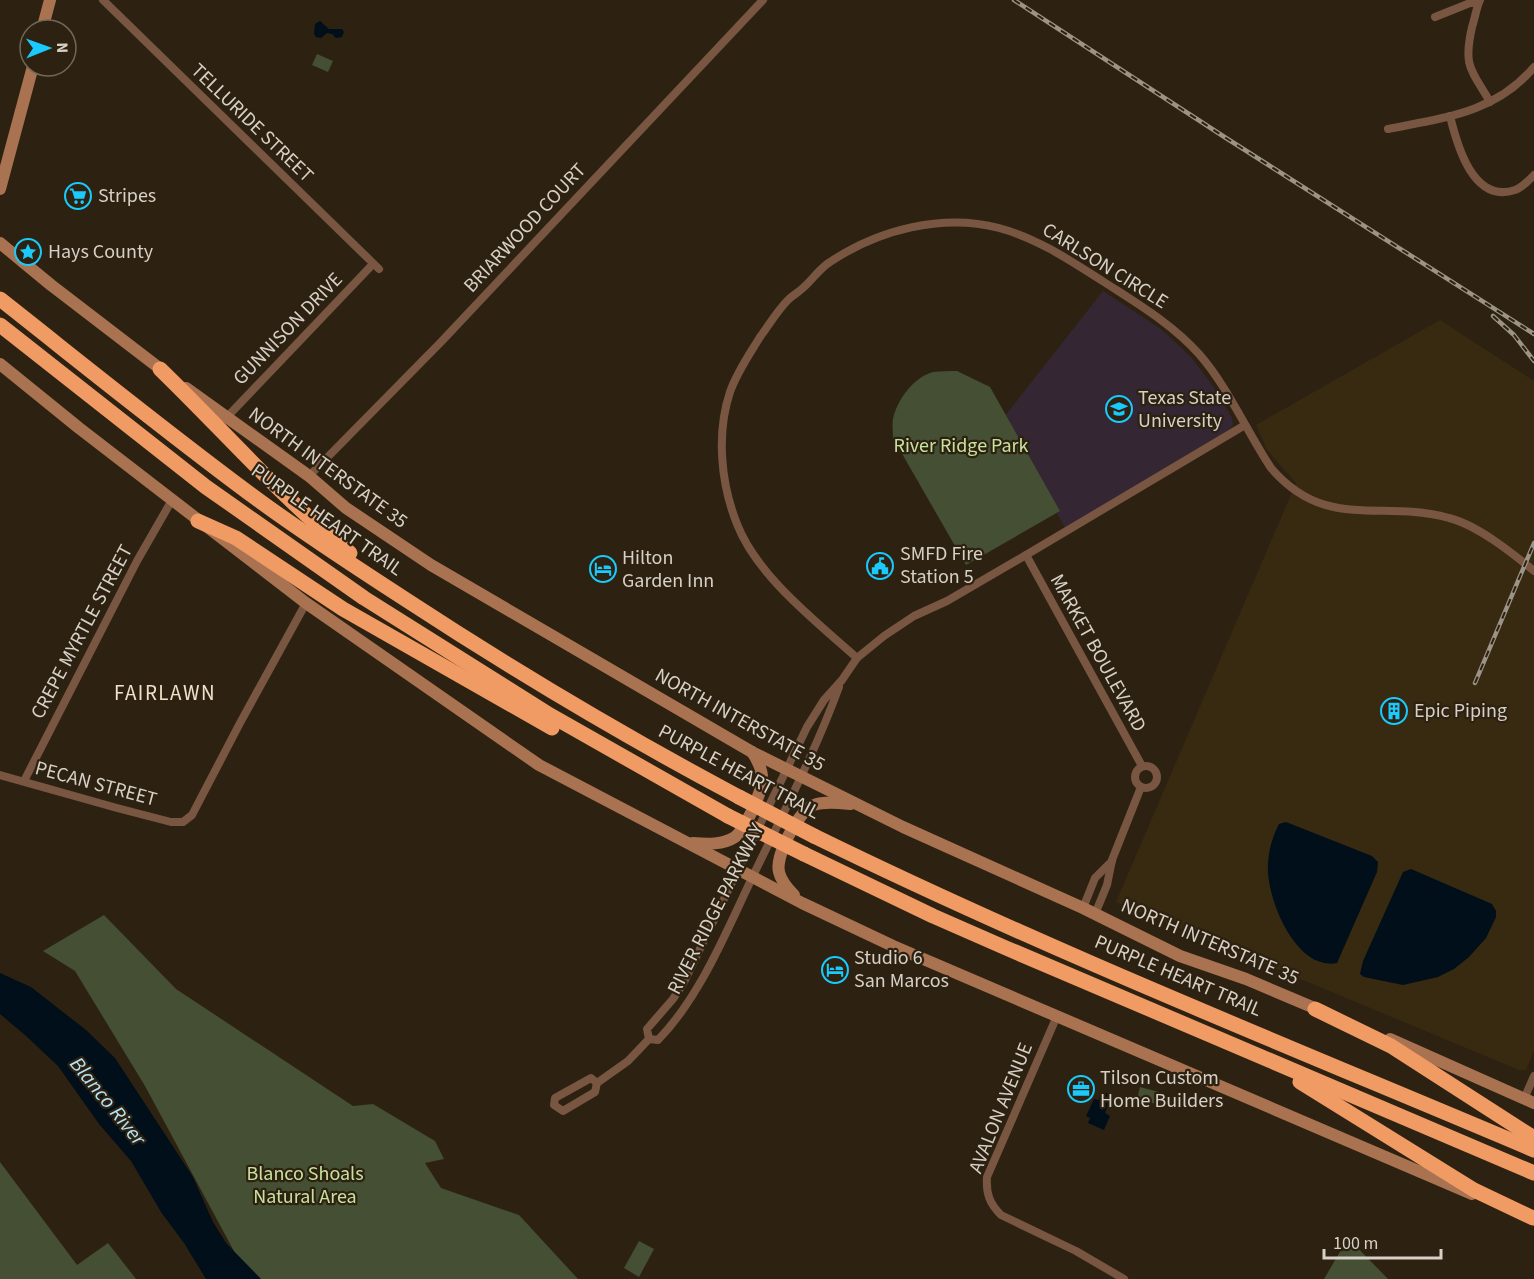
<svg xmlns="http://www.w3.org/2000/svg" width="1534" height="1279" viewBox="0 0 1534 1279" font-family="'Source Sans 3',sans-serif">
  <rect width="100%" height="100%" fill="#2d2211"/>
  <polygon fill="#382911" points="1440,320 1534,381 1534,1051 1526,1070 1519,1070 1116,902 1296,483 1267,450 1256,425"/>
  <polygon fill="#342633" points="1103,291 1161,329 1192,358 1215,389 1232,418 1233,426 1229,430 1065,528 1004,417"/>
  <g fill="#444f33">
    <polygon points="317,54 333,61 328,72 312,65"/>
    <path d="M957 371 990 387 1060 511 966 565 893 438C893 432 892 425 893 419 897 400 914 377 933 372 941 371 950 371 957 371Z"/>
    <polygon points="104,915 176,989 353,1106 373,1104 435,1141 444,1159 425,1163 441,1188 519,1215 578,1279 249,1279 145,1086 75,971 43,951"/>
    <polygon points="1140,1087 1163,1093 1160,1105 1137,1099"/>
    <polygon points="0,1162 77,1265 108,1243 136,1279 0,1279"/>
    <polygon points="1348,1238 1388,1279 1324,1279"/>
    <polygon points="639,1241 654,1249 639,1277 624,1268"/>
  </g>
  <g fill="#000f19">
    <polygon points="320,21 329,29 342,29 344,32 342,37 336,38 332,34 327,33 321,38 316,37 314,34 315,24"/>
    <path d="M1286 822 1372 856 1378 862 1377 872 1337 963C1297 971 1270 905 1268 873 1267 857 1271 839 1279 824Z"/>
    <polygon points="1411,869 1492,904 1496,911 1496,917 1486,938 1469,957 1454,969 1438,977 1403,985 1364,977 1360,974 1363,961 1403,872"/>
    <polygon points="0,973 31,987 86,1030 115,1058 193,1177 213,1222 226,1243 261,1279 206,1279 184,1243 161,1212 131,1161 99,1124 58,1066 25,1035 0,1014"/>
    <polygon points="1103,1092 1112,1095 1105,1113 1110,1116 1104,1130 1088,1123 1090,1118 1086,1116 1094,1099 1099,1100 1100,1093 1102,1094"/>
  </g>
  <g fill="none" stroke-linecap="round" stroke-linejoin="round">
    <g stroke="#795641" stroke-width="8">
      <polyline points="103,0 379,269"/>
      <path d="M1480 0C1476 9 1475 18 1472 27 1463 67 1471 69 1490 102"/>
      <polyline points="1435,17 1470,3 1478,3"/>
      <path d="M1450 116C1457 145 1473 204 1515 190 1522 188 1529 180 1534 175"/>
      <path d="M1388 129C1442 118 1496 113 1534 67"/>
      <polyline points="227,417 373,264"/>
      <polyline points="309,476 441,342 763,0"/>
      <polyline points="1026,555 1142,766"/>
      <path d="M857 658C817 622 757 576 737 524 721 484 716 434 730 392 737 372 749 355 760 337 769 325 777 311 788 300 793 295 799 292 804 287 813 279 820 268 830 262 878 230 942 213 999 228 1037 238 1071 261 1104 282 1138 304 1172 324 1199 354 1228 387 1247 432 1271 468 1326 532 1381 499 1449 518 1477 525 1511 552 1534 571"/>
      <circle cx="1146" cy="777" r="11"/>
      <polyline points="0,775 117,808 171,822 183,822 192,815 240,723 306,603"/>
      <polyline points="24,781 137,561 172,500"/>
      <polyline points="1083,908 1095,878 1112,861"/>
      <polyline points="1095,914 1107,885 1112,860 1141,787"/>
      <path d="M1057 1016 987 1177C986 1193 989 1203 1001 1215L1076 1251 1124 1279"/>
      <polyline points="649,1039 647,1029 673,999 684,982 807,727 824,700 842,680 857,658 884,636 914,616 947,601 1026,555 1245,425"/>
      <path d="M649 1039 658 1040C700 997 726 932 752 878 782 815 815 753 839 687"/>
      <polyline points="597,1083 591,1078 555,1098 554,1105 563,1111 595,1092 597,1083 628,1061 649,1039"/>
      <polyline points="1524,1099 1534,1076"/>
    </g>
    <g stroke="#a97250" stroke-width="12">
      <polyline points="42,30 50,0"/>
      <polyline points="0,189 33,66"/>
      <polyline points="0,243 51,285 167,374"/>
      <polyline points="0,364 79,428 306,603 539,765 802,903 893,946 1472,1194"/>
      <polyline points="186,388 309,476 346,508 431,565 752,752 903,827 1083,908 1180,956 1246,979 1324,1012"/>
      <path d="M693 843C707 844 723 845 735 837 743 831 746 822 751 813 762 788 769 777 752 752"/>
      <path d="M794 895C787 888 781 881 779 872 775 856 798 811 814 805 825 801 840 803 851 804"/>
      <polyline points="1390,1039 1534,1103"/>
    </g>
    <g stroke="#f09a64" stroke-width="15">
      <path d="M0 299C85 366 170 435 257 499 306 535 357 568 408 601 515 671 626 737 739 797"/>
      <polyline points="0,325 206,487 364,598 550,715 728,816"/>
      <path d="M160 369C223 430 281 497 350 553"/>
      <polyline points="198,521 236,538 343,609 552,728"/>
      <path d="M814 836C1049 951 1293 1048 1534 1150"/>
      <polyline points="804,854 933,916 1006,948 1534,1173"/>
      <polyline points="1315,1009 1391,1046 1534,1138"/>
      <polyline points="1300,1082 1474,1190 1533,1218"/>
    </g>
    <defs>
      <g id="rail">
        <polyline points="1014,0 1226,138 1534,334"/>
        <polyline points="1493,316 1514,335 1534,361"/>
        <polyline points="1475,683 1534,543"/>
      </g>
    </defs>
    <use href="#rail" stroke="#9b9386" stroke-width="4.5"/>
    <use href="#rail" stroke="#2d2211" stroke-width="2" stroke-dasharray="7" stroke-linecap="butt"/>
    <g stroke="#f09a64" stroke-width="15">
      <polyline points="739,797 814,836"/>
      <polyline points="728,816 804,854"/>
    </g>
  </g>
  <defs>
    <symbol id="supermarket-ring" viewBox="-11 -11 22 22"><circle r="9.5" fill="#2d2211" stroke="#1acafc" stroke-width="1.5"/><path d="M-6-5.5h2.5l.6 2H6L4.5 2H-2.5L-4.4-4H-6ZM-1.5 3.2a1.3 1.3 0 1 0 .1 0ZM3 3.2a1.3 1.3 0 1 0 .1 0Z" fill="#1acafc"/></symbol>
    <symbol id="sight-ring" viewBox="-11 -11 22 22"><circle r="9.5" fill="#2d2211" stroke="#1acafc" stroke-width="1.5"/><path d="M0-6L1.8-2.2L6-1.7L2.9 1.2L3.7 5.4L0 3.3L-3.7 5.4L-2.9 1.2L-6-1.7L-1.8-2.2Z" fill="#1acafc"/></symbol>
    <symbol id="university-ring" viewBox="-11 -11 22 22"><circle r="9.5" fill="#2d2211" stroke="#1acafc" stroke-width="1.5"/><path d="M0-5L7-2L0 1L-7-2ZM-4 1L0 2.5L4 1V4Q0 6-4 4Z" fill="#1acafc"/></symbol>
    <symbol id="civic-ring" viewBox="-11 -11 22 22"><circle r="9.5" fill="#2d2211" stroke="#1acafc" stroke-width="1.5"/><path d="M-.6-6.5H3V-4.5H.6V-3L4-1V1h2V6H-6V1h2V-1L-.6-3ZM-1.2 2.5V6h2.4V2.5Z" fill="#1acafc"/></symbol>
    <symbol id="hotel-ring" viewBox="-11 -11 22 22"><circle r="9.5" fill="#2d2211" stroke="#1acafc" stroke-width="1.5"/><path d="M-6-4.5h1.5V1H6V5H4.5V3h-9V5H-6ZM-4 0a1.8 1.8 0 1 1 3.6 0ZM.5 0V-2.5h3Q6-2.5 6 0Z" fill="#1acafc"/></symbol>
    <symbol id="building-ring" viewBox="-11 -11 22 22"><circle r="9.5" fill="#2d2211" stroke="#1acafc" stroke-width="1.5"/><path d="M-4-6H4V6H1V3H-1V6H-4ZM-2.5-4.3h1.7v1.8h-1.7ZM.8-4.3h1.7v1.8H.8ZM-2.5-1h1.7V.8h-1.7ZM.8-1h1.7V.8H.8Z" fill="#1acafc"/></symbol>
    <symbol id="office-ring" viewBox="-11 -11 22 22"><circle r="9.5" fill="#2d2211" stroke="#1acafc" stroke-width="1.5"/><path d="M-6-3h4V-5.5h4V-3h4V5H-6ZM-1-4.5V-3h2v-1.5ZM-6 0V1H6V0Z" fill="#1acafc"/></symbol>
  </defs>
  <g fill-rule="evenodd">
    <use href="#supermarket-ring" x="63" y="181" width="30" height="30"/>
    <use href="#sight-ring" x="13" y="237" width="30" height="30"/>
    <use href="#university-ring" x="1104" y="394" width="30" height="30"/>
    <use href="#civic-ring" x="865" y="551" width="30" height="30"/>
    <use href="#hotel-ring" x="588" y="554" width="30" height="30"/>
    <use href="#building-ring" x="1379" y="696" width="30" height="30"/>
    <use href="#hotel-ring" x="820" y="955" width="30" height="30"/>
    <use href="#office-ring" x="1066" y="1074" width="30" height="30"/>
  </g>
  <g text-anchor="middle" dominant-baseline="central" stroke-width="4.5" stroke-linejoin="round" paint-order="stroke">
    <g font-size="20" fill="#d7d0c6" stroke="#2d2211">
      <text transform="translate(252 123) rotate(44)">TELLURIDE STREET</text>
      <text transform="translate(525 228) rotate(-47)">BRIARWOOD COURT</text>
      <text transform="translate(1105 266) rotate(32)">CARLSON CIRCLE</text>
      <text transform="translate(288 329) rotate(-46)">GUNNISON DRIVE</text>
      <text transform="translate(328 468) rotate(36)">NORTH INTERSTATE 35</text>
      <text transform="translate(327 520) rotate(35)">PURPLE HEART TRAIL</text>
      <text transform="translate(82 632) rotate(-62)">CREPE MYRTLE STREET</text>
      <text transform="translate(1098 653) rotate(61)">MARKET BOULEVARD</text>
      <text transform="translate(740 720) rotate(29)">NORTH INTERSTATE 35</text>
      <text transform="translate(739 772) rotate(28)">PURPLE HEART TRAIL</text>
      <text transform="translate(96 784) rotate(15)">PECAN STREET</text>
      <text transform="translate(716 909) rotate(-63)">RIVER RIDGE PARKWAY</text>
      <text transform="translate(1210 942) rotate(23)">NORTH INTERSTATE 35</text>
      <text transform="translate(1178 976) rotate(23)">PURPLE HEART TRAIL</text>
      <text transform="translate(1001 1108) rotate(-68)">AVALON AVENUE</text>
    </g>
    <g font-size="20" fill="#d7d0c6" stroke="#2d2211" text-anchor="start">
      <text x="98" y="196">Stripes</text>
      <text x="48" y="252">Hays County</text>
      <text x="1138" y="398">Texas State<tspan x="1138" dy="23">University</tspan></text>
      <text x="900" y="554">SMFD Fire<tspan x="900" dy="23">Station 5</tspan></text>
      <text x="622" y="558">Hilton<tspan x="622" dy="23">Garden Inn</tspan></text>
      <text x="1414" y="711">Epic Piping</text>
      <text x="854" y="958">Studio 6<tspan x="854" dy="23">San Marcos</tspan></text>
      <text x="1100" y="1078">Tilson Custom<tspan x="1100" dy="23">Home Builders</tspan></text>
    </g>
    <g font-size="20" fill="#c8e29d" stroke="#2d2211">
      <text x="961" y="446">River Ridge Park</text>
      <text x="305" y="1174">Blanco Shoals<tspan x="305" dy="23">Natural Area</tspan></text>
    </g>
    <g font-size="21" letter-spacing="1.5" fill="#efe0ca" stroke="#2d2211">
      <text x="165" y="693">FAIRLAWN</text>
    </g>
    <g font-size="21" font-style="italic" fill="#b6e5fa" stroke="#2d2211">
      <text transform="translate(108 1101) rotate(51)">Blanco River</text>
    </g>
  </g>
  <g transform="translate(48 48) rotate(89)"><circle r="28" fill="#2d2211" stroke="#716859" stroke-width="1.5"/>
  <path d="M0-4.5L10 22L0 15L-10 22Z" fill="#1acafc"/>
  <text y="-9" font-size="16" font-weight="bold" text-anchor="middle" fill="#d7d0c6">N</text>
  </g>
  <path d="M1324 1249v9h117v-9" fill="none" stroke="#d7d0c6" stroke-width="3"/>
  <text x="1333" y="1249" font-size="18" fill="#d7d0c6" stroke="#2d2211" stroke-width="4.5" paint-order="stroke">100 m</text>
</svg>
